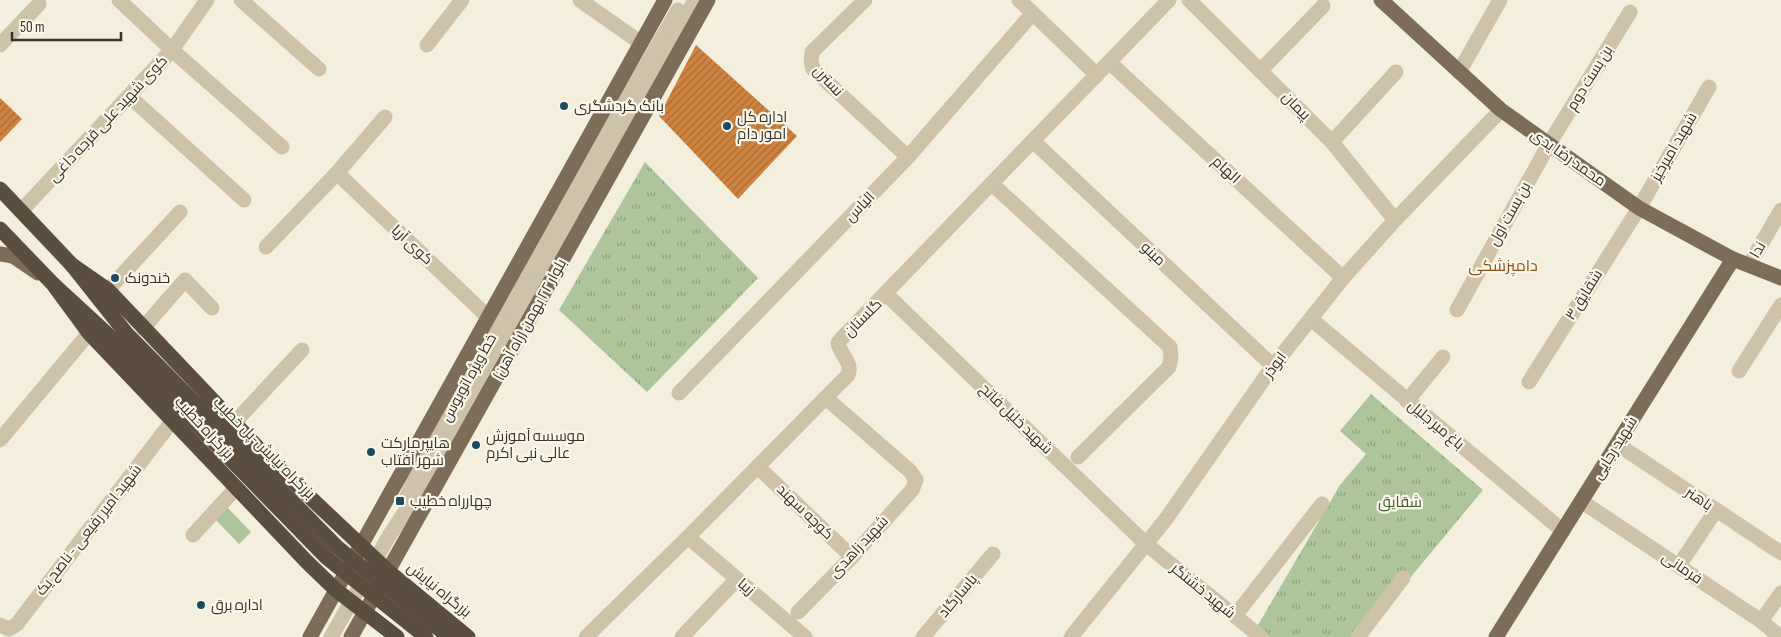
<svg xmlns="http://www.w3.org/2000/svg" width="1781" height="637" viewBox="0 0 1781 637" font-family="'Sofia Sans Condensed',Cairo,sans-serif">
  <defs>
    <pattern id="park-tufts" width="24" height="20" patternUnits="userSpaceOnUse" patternTransform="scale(1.25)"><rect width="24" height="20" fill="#aec59b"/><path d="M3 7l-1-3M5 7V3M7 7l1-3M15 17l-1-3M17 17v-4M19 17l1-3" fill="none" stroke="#8fa17e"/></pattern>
    <pattern id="building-hatch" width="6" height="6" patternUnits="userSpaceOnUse" patternTransform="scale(1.25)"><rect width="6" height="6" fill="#cf8340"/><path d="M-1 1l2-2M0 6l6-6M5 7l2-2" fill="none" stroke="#a96c36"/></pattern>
  </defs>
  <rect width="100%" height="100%" fill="#f4efdd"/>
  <polygon fill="#aec59b" points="226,506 251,532 239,544 214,518"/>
  <g fill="url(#park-tufts)">
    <polygon points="645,162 758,278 647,392 559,310"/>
    <polygon points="1371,394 1483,490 1361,637 1251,637 1340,485 1366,454 1340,431"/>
  </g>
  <g fill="url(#building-hatch)">
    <polygon points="696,45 797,136 738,199 659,116"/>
    <polygon points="0,98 22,119 0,142"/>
  </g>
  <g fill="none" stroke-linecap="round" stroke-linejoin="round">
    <g stroke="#cec2a8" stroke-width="15">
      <polyline points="119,0 172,50 282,147"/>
      <polyline points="241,0 319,69"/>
      <polyline points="580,0 641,43"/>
      <polyline points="865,0 812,52 811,61 813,69 908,157"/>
      <polyline points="1019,0 1097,75"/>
      <polyline points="1189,0 1332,142 1395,220"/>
      <polyline points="0,45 39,4"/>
      <polyline points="427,45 462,0"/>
      <polyline points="1109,62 1343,278"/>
      <polyline points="1260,71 1323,6"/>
      <polyline points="1459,72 1500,0"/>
      <polyline points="129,96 244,200"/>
      <polyline points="1033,141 1273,366"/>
      <polyline points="1332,142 1396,72"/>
      <polyline points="337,173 488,317"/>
      <polyline points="992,184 1170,347 1171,357 1169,367 1078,457"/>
      <polyline points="22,210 172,50 207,0"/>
      <polyline points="266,247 337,173 385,117"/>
      <polyline points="1749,265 1781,210"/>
      <polyline points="108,290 180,212"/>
      <polyline points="886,294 1146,544 1261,637"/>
      <polyline points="1457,310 1549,144 1630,12"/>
      <polyline points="1311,319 1563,531"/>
      <polyline points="143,328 185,280 212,308"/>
      <polyline points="1739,371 1781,305"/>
      <polyline points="1529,382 1639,208 1709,87"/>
      <polyline points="679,393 908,157 1032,14"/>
      <polyline points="1407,401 1443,357"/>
      <polyline points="234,423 302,350"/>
      <polyline points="0,440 89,333"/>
      <polyline points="1617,444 1781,553"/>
      <polyline points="758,467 852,557"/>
      <polyline points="407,496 420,467 520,286 678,10"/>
      <polyline points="1581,501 1761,621 1780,637"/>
      <polyline points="193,535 236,488"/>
      <polyline points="688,537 805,637"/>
      <polyline points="1684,558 1716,510"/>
      <polyline points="798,612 852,557 912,490 916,480 910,471 826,398"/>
      <polyline points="1235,616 1322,504"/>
      <polyline points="1761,621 1781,593"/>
      <polyline points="0,625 9,629 17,624 173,420"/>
      <polyline points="331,637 389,536 430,474 695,0"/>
      <path d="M586 637 688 537 848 375C853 362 840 355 838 343L841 339 1169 0"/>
      <polyline points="682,637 737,579"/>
      <polyline points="923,637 993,554"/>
      <polyline points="1071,637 1166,519 1273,366 1343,278 1395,220 1501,110"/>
      <polyline points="1358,637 1403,578"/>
    </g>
    <g stroke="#7d6d58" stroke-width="15">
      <polyline points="1381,0 1501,110 1639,208 1733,259 1781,278"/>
      <polyline points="0,254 13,256 38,273"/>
      <polyline points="310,637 665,0"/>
      <polyline points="351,637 708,0"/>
      <polyline points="1496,637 1733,259"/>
    </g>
    <g stroke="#5b4e3f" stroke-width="15">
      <polyline points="0,189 72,265 108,290 262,452 388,571 468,637"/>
      <polyline points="0,229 53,284 89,333 307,562 336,590 397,637"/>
    </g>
    <g stroke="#5b4e3f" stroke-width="15">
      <polyline points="72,265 126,333 337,547 449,637"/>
      <polyline points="53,284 116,342 327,558 426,637"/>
    </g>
  </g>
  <g fill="#1a4b5f" stroke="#fbf7ea" stroke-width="2">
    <circle cx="564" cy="106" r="5"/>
    <circle cx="727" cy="126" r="5"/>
    <circle cx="115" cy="278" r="5"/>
    <circle cx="476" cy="445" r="5"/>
    <circle cx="371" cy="452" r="5"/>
    <rect x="395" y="496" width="10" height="10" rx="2.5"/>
    <circle cx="201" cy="605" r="5"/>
  </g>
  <g text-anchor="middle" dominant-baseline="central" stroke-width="4.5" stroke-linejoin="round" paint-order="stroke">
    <g font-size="15" fill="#3a3228" stroke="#fbf7ea">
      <text transform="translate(1590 78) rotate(-58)">بن بست دوم</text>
      <text transform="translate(828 81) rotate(47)">نسترن</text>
      <text transform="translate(1296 106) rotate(45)">پیمان</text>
      <text transform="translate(108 119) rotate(-47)">کوی شهید علی قرجه داغی</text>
      <text transform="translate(1674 147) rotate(-60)">شهید امیرخیز</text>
      <text transform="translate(1568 158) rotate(35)">محمد رضا یدی</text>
      <text transform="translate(1226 170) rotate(43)">الهام</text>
      <text transform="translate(860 207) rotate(-46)">الیاس</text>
      <text transform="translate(1510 214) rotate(-61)">بن بست اول</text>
      <text transform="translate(412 245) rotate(43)">کوی آریا</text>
      <text transform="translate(1758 250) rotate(-60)">ندا</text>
      <text transform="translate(1153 254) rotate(43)">مینو</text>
      <text transform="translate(1584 295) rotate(-58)">شقایق ۳</text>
      <text transform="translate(863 318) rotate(-45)">گلستان</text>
      <text transform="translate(530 319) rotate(-61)">بلوار ۲۲ بهمن (راه آهن)</text>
      <text transform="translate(1275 365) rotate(-53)">ابوذر</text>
      <text transform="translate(469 378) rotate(-61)">خط ویژه اتوبوس</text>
      <text transform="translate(1016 419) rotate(44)">شهید خلیل فاتح</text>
      <text transform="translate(1436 425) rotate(40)">باغ میر جلیل</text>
      <text transform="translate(204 428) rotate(47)">بزرگراه خطیب</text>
      <text transform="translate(264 448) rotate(45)">بزرگراه نیایش-پل خطیب</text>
      <text transform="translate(1615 448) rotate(-58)">شهید رجایی</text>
      <text transform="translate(1699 499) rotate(34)">باهنر</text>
      <text transform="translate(805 512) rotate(44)">کوچه سهند</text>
      <text transform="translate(89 530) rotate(-52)">شهید امیر رفیعی - ناصح یک</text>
      <text transform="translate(859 547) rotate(-47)">شهید زاهدی</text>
      <text transform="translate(1682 568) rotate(34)">فرمانی</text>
      <text transform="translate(746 587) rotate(41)">زیبا</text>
      <text transform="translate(439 590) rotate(39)">بزرگراه نیایش</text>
      <text transform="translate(1203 591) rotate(39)">شهید خشتگر</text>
      <text transform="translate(958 596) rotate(-50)">پاسارگاد</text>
    </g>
    <g font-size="15" fill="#3a3228" stroke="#fbf7ea" text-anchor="start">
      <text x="574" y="106">بانک گردشگری</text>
      <text x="737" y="117">اداره کل<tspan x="737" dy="17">امور دام</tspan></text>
      <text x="125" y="278">خندونک</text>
      <text x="486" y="436">موسسه آموزش<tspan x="486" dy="17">عالی نبی اکرم</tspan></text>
      <text x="381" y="443">هایپرمارکت<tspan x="381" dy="17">شهر آفتاب</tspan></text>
      <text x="410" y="501">چهارراه خطیب</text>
      <text x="211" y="605">اداره برق</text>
    </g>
    <g font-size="15" fill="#3e5a2a" stroke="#fbf7ea">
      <text x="1400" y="502">شقایق</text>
    </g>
    <g font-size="16" fill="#8f511b" stroke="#fbf7ea">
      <text x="1503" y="266">دامپزشکی</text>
    </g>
  </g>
  <path d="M12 32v8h109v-8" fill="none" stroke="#3a3228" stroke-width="2.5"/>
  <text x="20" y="32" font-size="15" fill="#3a3228" stroke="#fbf7ea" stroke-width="4" paint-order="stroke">50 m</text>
</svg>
